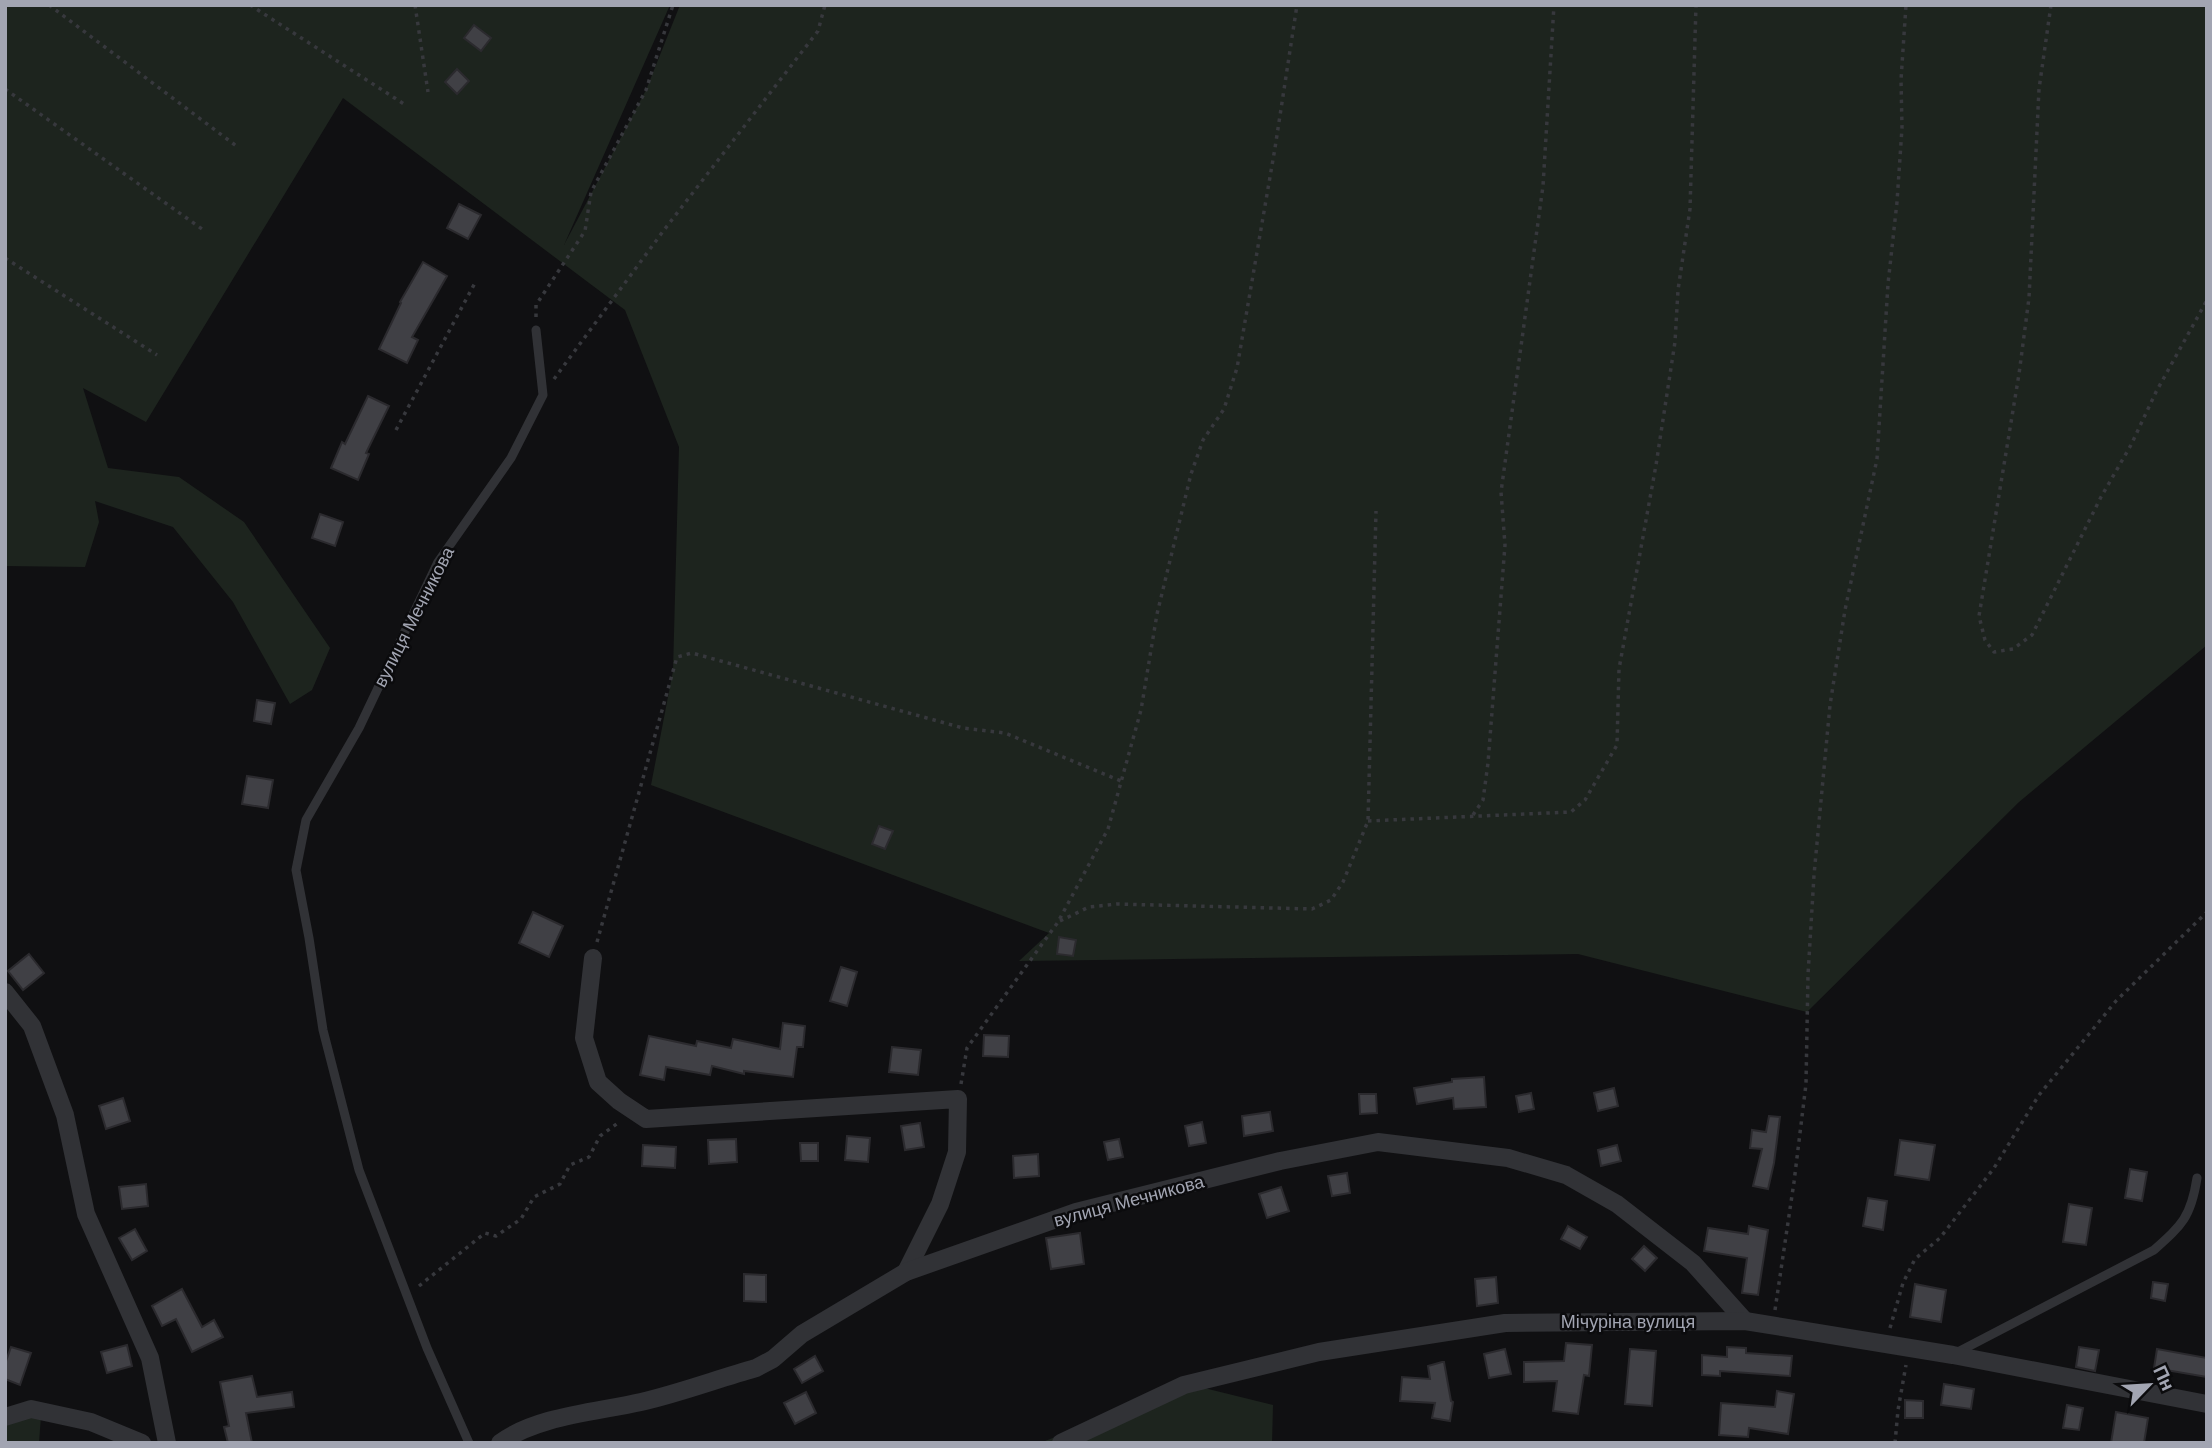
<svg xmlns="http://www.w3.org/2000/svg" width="2212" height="1448" viewBox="0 0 2212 1448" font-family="'DM Sans',sans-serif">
  <rect width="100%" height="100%" fill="#101012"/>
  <g fill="#1d241e">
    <polygon points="5,5 670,5 564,245 646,90 680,5 2207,5 2207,645 2019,802 1807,1012 1578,954 1019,961 1049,933 651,785 673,671 679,447 625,310 343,98 146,422 83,388 108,468 179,477 244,522 330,648 312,690 290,704 233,602 173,527 95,501 99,522 85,567 5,566"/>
    <polygon points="1188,1384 1273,1405 1272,1443 1040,1443"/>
    <polygon points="41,1416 39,1443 5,1443 5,1417"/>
  </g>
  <g fill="#404045" stroke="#2b2a2e" stroke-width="2">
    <polygon points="474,25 491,38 481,51 464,38"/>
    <polygon points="457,69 469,81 457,94 445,82"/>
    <polygon points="459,204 481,215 468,239 447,228"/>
    <polygon points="423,262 447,276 412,337 418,340 407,363 379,349 401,303 400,302"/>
    <polygon points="368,396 389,406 366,453 369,454 358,480 331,468 342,442 345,444"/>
    <polygon points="320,514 343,522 335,546 312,538"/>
    <polygon points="257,700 275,703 271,724 254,721"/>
    <polygon points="247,776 273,780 268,808 242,804"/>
    <polygon points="879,826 893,831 885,849 872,844"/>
    <polygon points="533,912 563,926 549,957 519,943"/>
    <polygon points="1059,937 1076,940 1073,956 1057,954"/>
    <polygon points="29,954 44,973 23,990 8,971"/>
    <polygon points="841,967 857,972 847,1006 830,1001"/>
    <polygon points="783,1023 805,1026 803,1047 797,1047 793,1077 744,1071 744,1074 712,1066 710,1075 666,1067 664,1080 640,1075 649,1036 696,1046 697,1041 731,1048 733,1039 780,1049"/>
    <polygon points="984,1035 1009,1036 1008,1057 983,1056"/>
    <polygon points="892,1047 921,1050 918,1075 889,1072"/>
    <polygon points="1484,1077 1486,1107 1454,1109 1453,1098 1417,1104 1414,1088 1452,1082 1452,1079"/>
    <polygon points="1614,1088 1618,1106 1598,1111 1594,1093"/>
    <polygon points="1531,1093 1534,1109 1519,1112 1516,1096"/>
    <polygon points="1359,1094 1376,1094 1377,1113 1360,1114"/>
    <polygon points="123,1098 130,1121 106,1129 99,1106"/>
    <polygon points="1270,1112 1273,1131 1244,1136 1242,1116"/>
    <polygon points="1769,1116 1780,1117 1774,1163 1768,1189 1753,1186 1762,1149 1750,1148 1752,1130 1766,1132"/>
    <polygon points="1202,1122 1206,1143 1189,1146 1185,1126"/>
    <polygon points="920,1123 924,1147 905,1150 901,1126"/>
    <polygon points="847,1136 870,1138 868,1162 845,1160"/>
    <polygon points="736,1139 737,1162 709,1164 708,1140"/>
    <polygon points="1119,1139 1123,1157 1108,1160 1104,1142"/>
    <polygon points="1900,1140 1935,1145 1929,1180 1895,1175"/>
    <polygon points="800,1143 818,1143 818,1161 801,1161"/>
    <polygon points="643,1145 676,1147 675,1168 642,1166"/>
    <polygon points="1617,1145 1621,1161 1601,1166 1598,1150"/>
    <polygon points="1038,1154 1039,1176 1014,1178 1013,1156"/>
    <polygon points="2130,1169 2147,1172 2142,1201 2125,1198"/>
    <polygon points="1347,1173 1350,1193 1332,1196 1328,1176"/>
    <polygon points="146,1184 148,1206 122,1209 119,1187"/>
    <polygon points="1281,1187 1289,1211 1267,1218 1259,1194"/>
    <polygon points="1868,1198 1887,1201 1883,1230 1863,1226"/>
    <polygon points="2069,1204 2092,1208 2086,1245 2063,1242"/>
    <polygon points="1568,1226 1587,1237 1580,1249 1561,1239"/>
    <polygon points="1749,1226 1768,1230 1758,1295 1742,1293 1747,1258 1704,1251 1708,1228 1748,1234"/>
    <polygon points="135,1229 147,1251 132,1260 119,1238"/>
    <polygon points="1080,1233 1084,1264 1051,1269 1046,1238"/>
    <polygon points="1644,1246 1657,1258 1645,1271 1632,1259"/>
    <polygon points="744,1274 766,1275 766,1302 744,1301"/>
    <polygon points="1496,1277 1498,1303 1477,1306 1475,1279"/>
    <polygon points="2153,1282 2168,1284 2165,1301 2151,1298"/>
    <polygon points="1915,1284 1946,1290 1941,1322 1910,1317"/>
    <polygon points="182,1289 202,1327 214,1320 223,1337 192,1352 176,1319 162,1326 152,1306"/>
    <polygon points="1566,1343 1592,1345 1589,1376 1584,1375 1578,1414 1553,1411 1557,1381 1524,1382 1524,1362 1564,1361"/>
    <polygon points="127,1345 132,1366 107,1373 101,1352"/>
    <polygon points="11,1347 31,1353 20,1385 5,1379 5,1364"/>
    <polygon points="1727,1347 1746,1348 1746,1353 1792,1356 1790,1376 1720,1371 1720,1376 1702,1375 1702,1355 1727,1357"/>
    <polygon points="2079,1347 2099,1350 2095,1371 2076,1367"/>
    <polygon points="1505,1349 1511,1374 1489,1378 1484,1354"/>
    <polygon points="1630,1349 1656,1351 1652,1406 1625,1404"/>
    <polygon points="2157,1349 2207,1358 2207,1377 2154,1368"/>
    <polygon points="815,1356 823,1371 802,1383 794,1369"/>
    <polygon points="1442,1362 1444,1362 1451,1401 1453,1402 1450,1421 1432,1418 1435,1403 1400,1401 1402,1377 1430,1379 1428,1366"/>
    <polygon points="252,1376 257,1397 292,1392 294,1407 246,1413 252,1443 228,1443 224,1427 229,1426 220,1382"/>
    <polygon points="1944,1384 1974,1389 1971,1409 1941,1405"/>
    <polygon points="1777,1391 1794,1394 1788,1434 1749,1428 1748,1437 1719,1435 1721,1403 1775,1407"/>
    <polygon points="806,1392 816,1413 795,1424 784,1403"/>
    <polygon points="1905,1400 1923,1401 1923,1418 1905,1418"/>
    <polygon points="2067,1405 2083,1408 2079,1430 2063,1428"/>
    <polygon points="2116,1412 2148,1418 2144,1443 2111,1443"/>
  </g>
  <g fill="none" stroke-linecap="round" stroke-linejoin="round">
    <g stroke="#37383d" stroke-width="3.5" stroke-dasharray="3.5 5" stroke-linecap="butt">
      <polyline points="49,5 239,148"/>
      <polyline points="250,5 404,104"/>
      <polyline points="415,5 428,92"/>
      <polyline points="2051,5 2039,89 2029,298 2019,374 1979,616 1985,640 1994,652 2013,649 2032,635 2101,497 2131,445 2156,392 2207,300"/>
      <polyline points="5,89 202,229"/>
      <polyline points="5,258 157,355"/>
      <polyline points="536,317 536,305 585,231 591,192 646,90 673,5"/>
      <polyline points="554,379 664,230 818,31 825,5"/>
      <polyline points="396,430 476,281"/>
      <polyline points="1473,815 1483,800 1488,763 1505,545 1501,492 1543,186 1554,5"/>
      <polyline points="1368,821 1571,812 1585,800 1617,745 1619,669 1656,465 1675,342 1678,290 1690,209 1696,5"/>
      <polyline points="1060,921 1089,907 1117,904 1312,909 1331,900 1343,882 1368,821 1376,511"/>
      <polyline points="597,942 677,657 692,653 963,728 1005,733 1121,781"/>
      <polyline points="961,1084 967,1048 1058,922 1108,829 1141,710 1157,614 1191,474 1203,440 1224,409 1237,368 1275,148 1297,5"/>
      <polyline points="419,1286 485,1233 496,1236 521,1219 534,1197 560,1184 570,1165 589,1157 600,1136 618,1123"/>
      <polyline points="1775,1310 1794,1182 1806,1084 1808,975 1814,875 1830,705 1845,610 1877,459 1888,284 1897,202 1902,128 1901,80 1906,5"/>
      <polyline points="1890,1328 1903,1283 1915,1259 1940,1238 1994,1168 2039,1095 2116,1001 2207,912"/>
      <polyline points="1895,1443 1898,1410 1906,1365"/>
    </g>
    <g stroke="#313236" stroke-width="9">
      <path d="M1954 1354 2154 1250C2182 1225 2191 1217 2197 1178"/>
      <polyline points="469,1443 427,1348 359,1170 323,1030 309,938 296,870 306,820 359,728 438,562 511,458 543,395 536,330"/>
    </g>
    <g stroke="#313236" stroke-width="18">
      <polyline points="593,958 584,1038 598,1082 619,1101 646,1119 958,1099 957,1152 940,1204 906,1272"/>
      <polyline points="5,992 32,1026 65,1115 86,1214 150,1358 167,1443"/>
      <polyline points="5,1417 31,1409 91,1422 142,1443"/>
      <path d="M500 1443C536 1416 597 1412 641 1402 680 1393 717 1379 756 1368L773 1359 802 1334 906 1272 1076 1212 1280 1161 1378 1142 1508 1158 1566 1175 1617 1204 1693 1263 1745 1321"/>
      <polyline points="1061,1443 1184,1385 1319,1352 1505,1323 1745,1321 1953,1355 2207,1404"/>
    </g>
  </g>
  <g text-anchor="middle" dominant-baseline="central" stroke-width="5" stroke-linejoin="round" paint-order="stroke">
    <g font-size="18" fill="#a2a5b2" stroke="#0b0b0d">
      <text transform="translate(414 617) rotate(-63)">вулиця Мечникова</text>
      <text transform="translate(1129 1201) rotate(-15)">вулиця Мечникова</text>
      <text x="1628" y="1322">Мічуріна вулиця</text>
    </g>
  </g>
  <rect width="2212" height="1448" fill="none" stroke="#a2a5b2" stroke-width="14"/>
  <g transform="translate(2149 1385) rotate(65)" stroke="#0b0b0d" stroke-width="5" paint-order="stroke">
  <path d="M0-5L12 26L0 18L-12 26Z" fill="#a2a5b2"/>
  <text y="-10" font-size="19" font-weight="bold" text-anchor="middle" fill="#a2a5b2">Пн</text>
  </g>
</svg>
